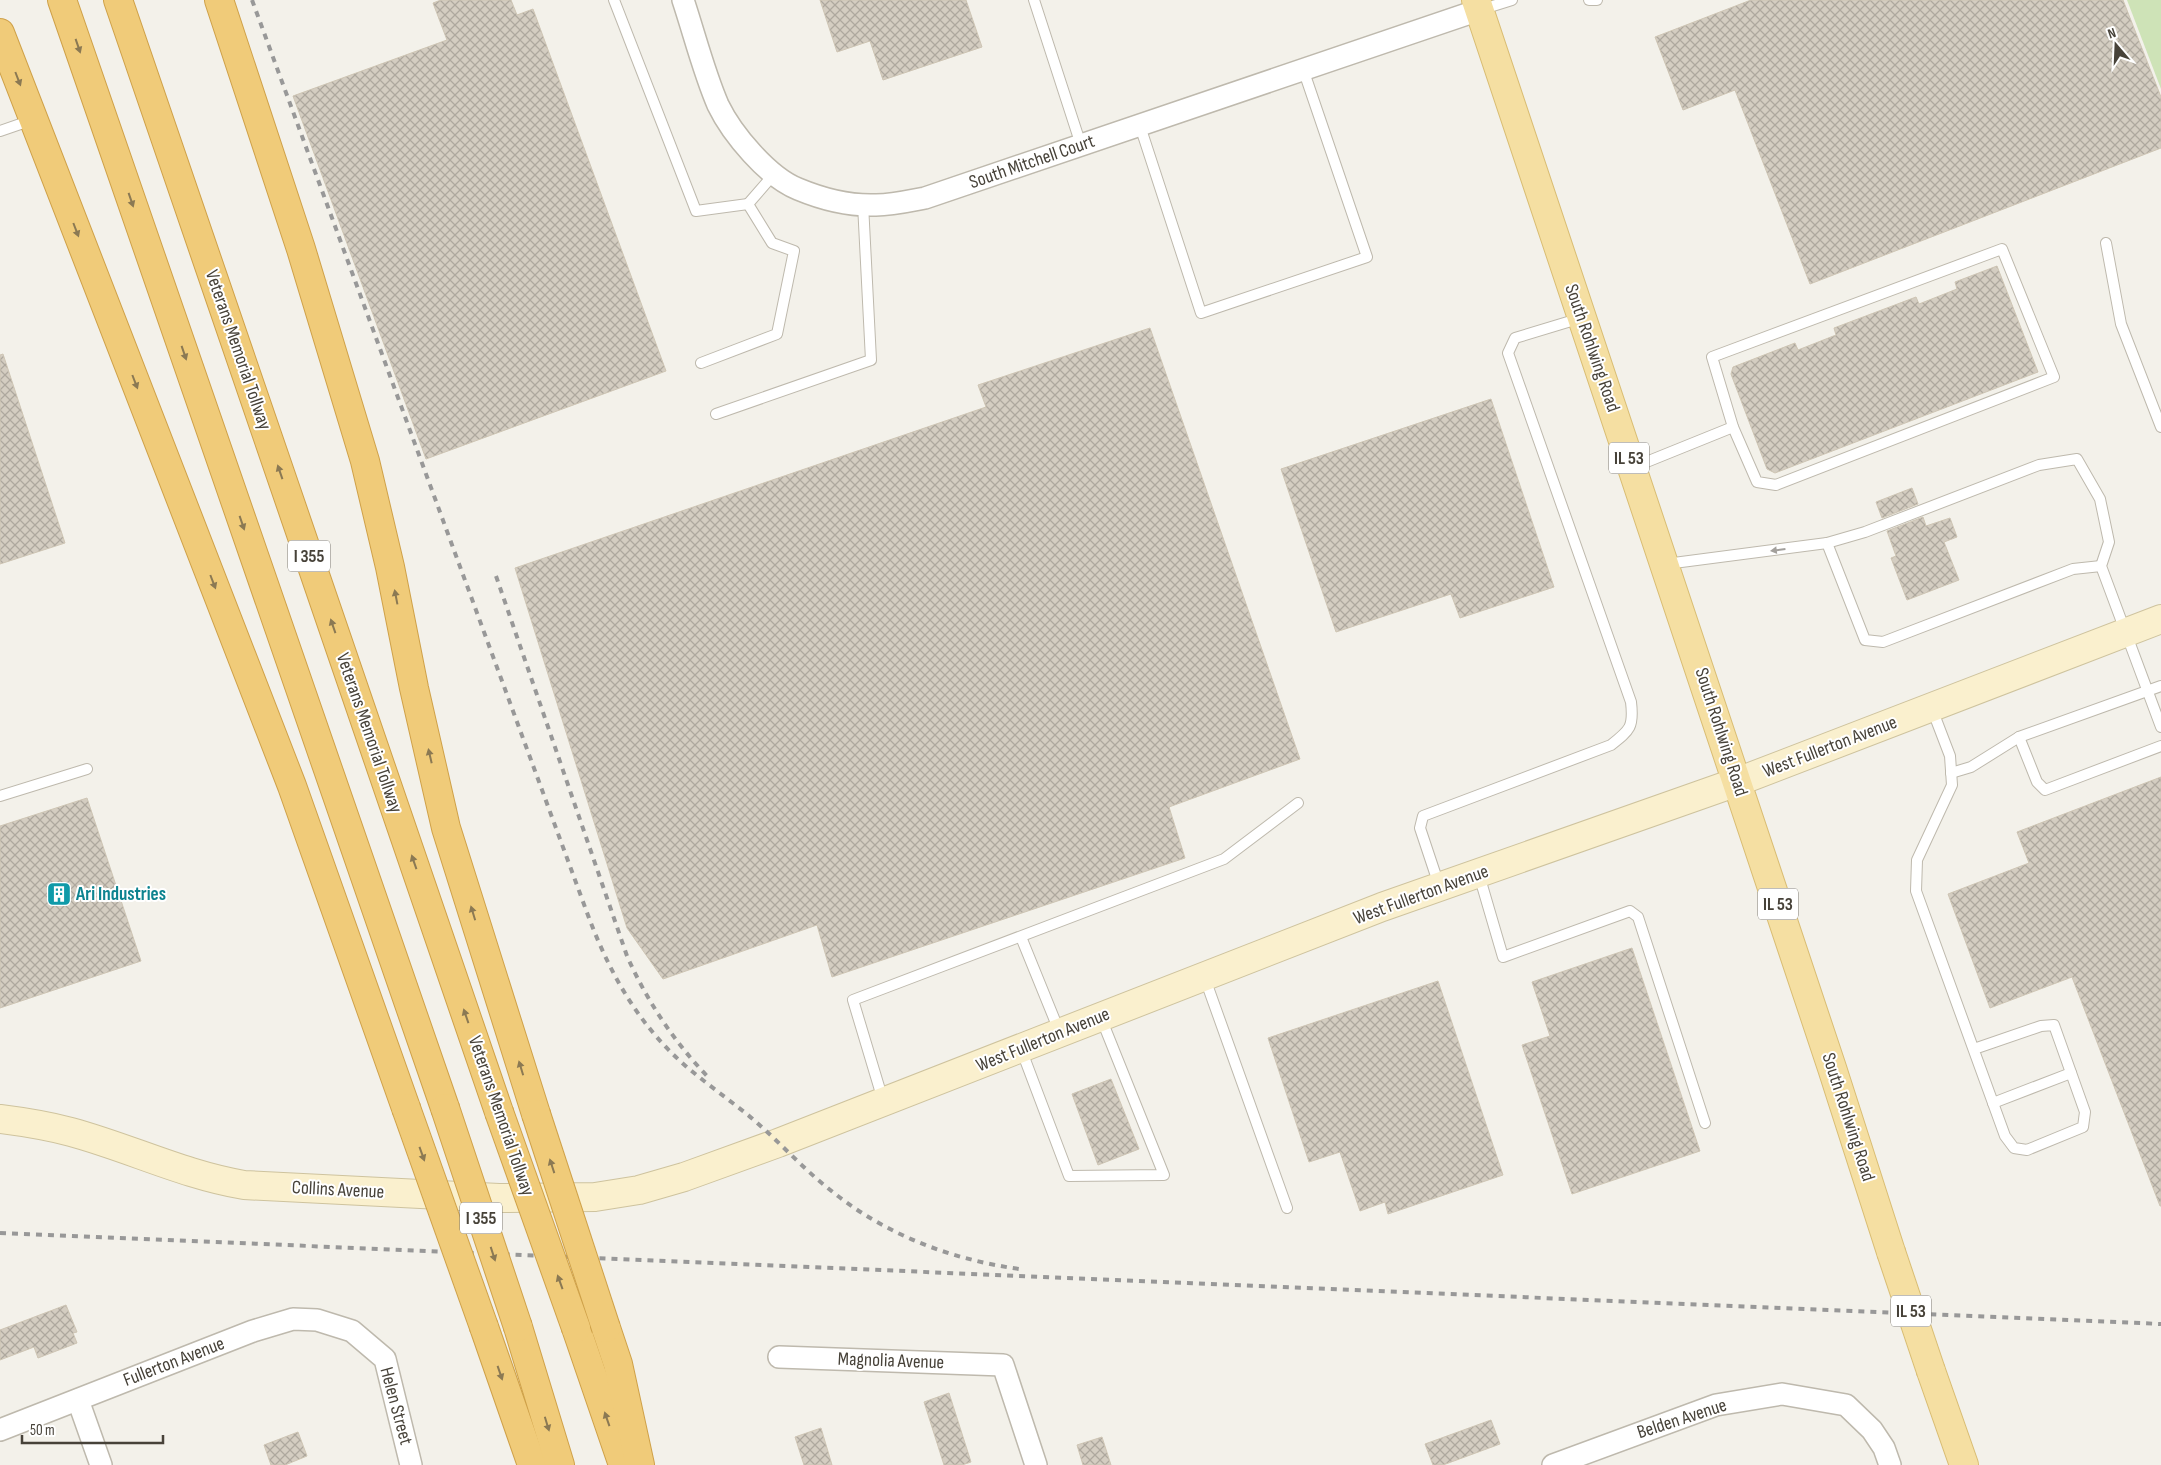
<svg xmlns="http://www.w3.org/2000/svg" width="2161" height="1465" viewBox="0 0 2161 1465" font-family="'Sofia Sans Condensed',sans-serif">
  <defs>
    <pattern id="building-cross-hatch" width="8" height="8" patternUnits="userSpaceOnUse" patternTransform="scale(1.25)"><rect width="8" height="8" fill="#d4cdc1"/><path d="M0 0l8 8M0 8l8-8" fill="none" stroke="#aea89e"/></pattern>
  </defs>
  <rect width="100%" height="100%" fill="#f3f1ea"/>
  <polygon fill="#cee3b7" points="2127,0 2161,0 2161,89"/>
  <g fill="url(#building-cross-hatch)" stroke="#cec5b4">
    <polygon points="441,0 511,0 517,15 533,9 666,371 426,459 293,96 447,40 433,3"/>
    <polygon points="820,0 966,0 982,47 883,80 870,41 837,52"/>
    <polygon points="1751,0 2123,0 2161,97 2161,148 1810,284 1735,90 1683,110 1655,37"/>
    <polygon points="1997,266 2038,372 1775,473 1767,469 1731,374 1733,367 1795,343 1798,350 1836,335 1834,328 1916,297 1919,304 1957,289 1955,282"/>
    <polygon points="1150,328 1300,759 1169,807 1185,858 832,977 817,925 663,979 627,928 515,568 986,407 978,385"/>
    <polygon points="3,354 65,543 0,564 0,355"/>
    <polygon points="1491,399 1554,587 1460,618 1451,594 1336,632 1281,469"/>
    <polygon points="1912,488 1918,504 1882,518 1876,502"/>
    <polygon points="1923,517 1926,526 1950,518 1957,537 1944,542 1959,580 1907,600 1891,558 1896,556 1887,531"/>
    <polygon points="2161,777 2161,1206 2160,1206 2072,977 1990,1008 1948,894 2029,863 2017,832"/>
    <polygon points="87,798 141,961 0,1008 0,826"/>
    <polygon points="1632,948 1700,1151 1572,1194 1522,1045 1550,1036 1532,982"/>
    <polygon points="1438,981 1503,1175 1388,1214 1385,1202 1360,1211 1340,1152 1309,1162 1268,1038"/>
    <polygon points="1111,1079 1139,1149 1098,1165 1072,1094"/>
    <polygon points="66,1305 77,1332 73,1333 77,1343 38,1358 34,1347 0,1360 0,1330"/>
    <polygon points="949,1393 971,1462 962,1465 944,1465 924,1402"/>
    <polygon points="1491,1420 1500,1444 1443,1465 1433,1465 1425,1444"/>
    <polygon points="821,1428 832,1465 804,1465 795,1437"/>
    <polygon points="298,1432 307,1456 285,1465 271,1465 264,1445"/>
    <polygon points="1102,1437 1111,1465 1083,1465 1077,1445"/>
  </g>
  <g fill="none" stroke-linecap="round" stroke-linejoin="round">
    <defs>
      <g id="lane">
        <polyline points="614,0 696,211 748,204"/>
        <polyline points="1034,0 1081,145"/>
        <polyline points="1589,0 1597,0"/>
        <polyline points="1480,10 1512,0"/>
        <polyline points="1140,126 1201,313 1367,257 1303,69"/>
        <polyline points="0,131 32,120"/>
        <polyline points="2106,243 2121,324 2161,427"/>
        <polygon points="2002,249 2054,377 1776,485 1757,482 1733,427 1712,357"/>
        <polyline points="701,363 777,334 794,251 772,243 748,204 774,174"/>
        <polyline points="716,414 871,360 863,204"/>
        <polyline points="1634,467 1733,427"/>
        <polyline points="1827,543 1865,640 1883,642 2073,569 2101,566"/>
        <polyline points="1666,564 1827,543 1865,532 2039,465 2077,459 2100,499 2109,542 2101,566 2161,727"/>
        <polyline points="1932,709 1950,756 1952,785 1917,860 1916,891 2005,1136 2014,1148 2027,1150 2083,1127 2085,1112 2054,1025 2041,1026 1974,1049"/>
        <polyline points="2019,737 2037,782 2045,790 2161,746"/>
        <polyline points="1951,773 1971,767 2019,737 2161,686"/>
        <polyline points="0,796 87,769"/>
        <polyline points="1479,875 1503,957 1630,911 1638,917 1705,1123"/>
        <path d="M1439 885 1420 828 1423 816 1611 745C1630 730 1634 727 1631 702L1508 353 1515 338 1581 318"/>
        <polyline points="1021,937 1060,1033"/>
        <polyline points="1204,976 1287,1208"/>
        <polyline points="1021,1049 1069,1176 1164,1175 1101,1018"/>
        <polyline points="883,1100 853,1000 1224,859 1298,803"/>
        <polyline points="1993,1103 2071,1073"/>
      </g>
      <g id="street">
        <path d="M683 0C694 33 704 73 718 105 732 134 768 177 798 189 822 199 851 206 876 205 893 205 909 201 925 198L1479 10"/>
        <polyline points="779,1357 1003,1365 1036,1465"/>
        <polyline points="78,1400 101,1465"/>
        <polyline points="0,1430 253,1331 293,1319 317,1320 352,1331 385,1359 411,1465"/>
        <polyline points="1553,1465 1716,1405 1782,1394 1846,1405 1872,1430 1884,1448 1890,1465"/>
      </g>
      <path id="secondary" d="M0 1119C24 1122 48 1126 71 1132 130 1148 184 1175 244 1185L499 1198 595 1197 639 1190 684 1177 778 1143 1382 907 1737 782 2161 619"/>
      <g id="primary">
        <polyline points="1476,0 1832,1068 1891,1252"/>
        <polyline points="1931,1371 1964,1465"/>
      </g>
      <g id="highway">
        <polyline points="62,0 445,1108"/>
        <polyline points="118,0 499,1112"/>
        <polyline points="219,0 301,249 365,461 390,567 414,688 446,828 536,1114"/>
        <polyline points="0,33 292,786 406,1108"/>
        <polyline points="484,1327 532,1465"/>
        <polyline points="518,1327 560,1465"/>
        <polyline points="576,1328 623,1465"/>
        <polyline points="606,1328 618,1364 640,1465"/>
      </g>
    </defs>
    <use href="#lane" stroke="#beb9ad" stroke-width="12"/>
    <use href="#street" stroke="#beb9ad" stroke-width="24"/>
    <use href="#secondary" stroke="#cec39e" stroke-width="30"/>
    <use href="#primary" stroke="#d9bd73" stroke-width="30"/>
    <use href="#highway" stroke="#cfa149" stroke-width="30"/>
    <use href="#lane" stroke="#fff" stroke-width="10"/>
    <use href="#street" stroke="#fff" stroke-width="21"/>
    <use href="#secondary" stroke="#faf0ce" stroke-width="28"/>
    <use href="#primary" stroke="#f5dfa2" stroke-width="28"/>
    <use href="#highway" stroke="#f0cb79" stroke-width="28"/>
    <g stroke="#989898" stroke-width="4" stroke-dasharray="6 6" stroke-linecap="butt">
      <path d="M252 0 589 918C611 976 640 1027 688 1068 707 1084 728 1099 748 1115 776 1138 800 1166 829 1189 884 1234 949 1259 1019 1269"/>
      <path d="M496 576 627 956C647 1001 674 1042 709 1078"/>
      <polyline points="0,1233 2161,1324"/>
    </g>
    <defs>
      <polyline id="primary-bridge" points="1891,1252 1931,1371"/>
      <g id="highway-bridge">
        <polyline points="406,1108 484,1327"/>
        <polyline points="445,1108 518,1327"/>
        <polyline points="499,1112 576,1328"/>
        <polyline points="536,1114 606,1328"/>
      </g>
    </defs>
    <use href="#primary-bridge" stroke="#d9bd73" stroke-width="30" stroke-linecap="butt"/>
    <use href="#highway-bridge" stroke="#cfa149" stroke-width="30" stroke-linecap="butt"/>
    <use href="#primary-bridge" stroke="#f5dfa2" stroke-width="28"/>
    <use href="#highway-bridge" stroke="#f0cb79" stroke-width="28"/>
  </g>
  <defs><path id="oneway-solid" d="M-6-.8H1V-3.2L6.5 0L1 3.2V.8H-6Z" transform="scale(1.25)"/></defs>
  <g fill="#8b7953">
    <use href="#oneway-solid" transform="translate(78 46) rotate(71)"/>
    <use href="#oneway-solid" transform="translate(18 79) rotate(69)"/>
    <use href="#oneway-solid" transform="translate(131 200) rotate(71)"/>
    <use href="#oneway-solid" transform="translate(76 230) rotate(69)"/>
    <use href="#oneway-solid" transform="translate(184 353) rotate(71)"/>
    <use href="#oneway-solid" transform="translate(135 382) rotate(69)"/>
    <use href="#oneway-solid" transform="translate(280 472) rotate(-109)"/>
    <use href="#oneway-solid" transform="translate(242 523) rotate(71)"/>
    <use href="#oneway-solid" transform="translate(213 582) rotate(69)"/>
    <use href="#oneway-solid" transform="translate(396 597) rotate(-101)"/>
    <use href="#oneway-solid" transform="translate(333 626) rotate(-109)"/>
    <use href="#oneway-solid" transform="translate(430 756) rotate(-103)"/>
    <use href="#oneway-solid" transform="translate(414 862) rotate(-109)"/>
    <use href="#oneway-solid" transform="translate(473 913) rotate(-107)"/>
    <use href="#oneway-solid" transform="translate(466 1016) rotate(-109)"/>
    <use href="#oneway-solid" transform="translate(521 1068) rotate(-107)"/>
    <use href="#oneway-solid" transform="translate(422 1154) rotate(70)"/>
    <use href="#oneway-solid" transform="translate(552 1166) rotate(-108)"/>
    <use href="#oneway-solid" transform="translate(493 1254) rotate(72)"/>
    <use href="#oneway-solid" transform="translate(560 1282) rotate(-110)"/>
    <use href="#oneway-solid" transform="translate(500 1373) rotate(71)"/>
    <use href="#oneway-solid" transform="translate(607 1419) rotate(-109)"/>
    <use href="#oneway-solid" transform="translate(547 1424) rotate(73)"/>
  </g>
  <use fill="#a3a09c" href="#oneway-solid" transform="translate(1778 550) rotate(173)"/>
  <defs>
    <symbol id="building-square" viewBox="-11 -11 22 22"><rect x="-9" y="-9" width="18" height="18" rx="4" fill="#0f9aa8" stroke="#fff"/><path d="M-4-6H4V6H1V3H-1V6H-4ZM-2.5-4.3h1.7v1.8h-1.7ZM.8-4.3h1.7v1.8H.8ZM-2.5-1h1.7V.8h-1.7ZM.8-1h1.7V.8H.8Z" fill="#fff"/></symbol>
  </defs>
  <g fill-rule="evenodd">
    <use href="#building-square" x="45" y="880" width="28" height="28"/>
  </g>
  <g text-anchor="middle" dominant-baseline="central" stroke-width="4" stroke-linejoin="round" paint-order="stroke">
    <g fill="#fff" stroke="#7e7b74" stroke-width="1">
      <rect x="1609" y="442.5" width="40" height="31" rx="4"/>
      <rect x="288" y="540.5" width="42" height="31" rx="4"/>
      <rect x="1758" y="888.5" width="40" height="31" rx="4"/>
      <rect x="460" y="1202.5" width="42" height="31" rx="4"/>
      <rect x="1891" y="1295.5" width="40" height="31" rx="4"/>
    </g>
    <g font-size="18" font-weight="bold" fill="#474239">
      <text x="1629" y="458">IL 53</text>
      <text x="309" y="556">I 355</text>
      <text x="1778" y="904">IL 53</text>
      <text x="481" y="1218">I 355</text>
      <text x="1911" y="1311">IL 53</text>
    </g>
    <g font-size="19" fill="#474239" stroke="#fff">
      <text transform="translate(1032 162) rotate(-19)">South Mitchell Court</text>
      <text transform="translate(1592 348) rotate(71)">South Rohlwing Road</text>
      <text transform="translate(238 350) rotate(71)">Veterans Memorial Tollway</text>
      <text transform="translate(1721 732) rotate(72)">South Rohlwing Road</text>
      <text transform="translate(369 733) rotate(71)">Veterans Memorial Tollway</text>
      <text transform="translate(1830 747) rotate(-21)">West Fullerton Avenue</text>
      <text transform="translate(1421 895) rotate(-20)">West Fullerton Avenue</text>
      <text transform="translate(1043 1040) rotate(-22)">West Fullerton Avenue</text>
      <text transform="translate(501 1116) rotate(71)">Veterans Memorial Tollway</text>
      <text transform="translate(1848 1117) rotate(72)">South Rohlwing Road</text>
      <text transform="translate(338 1190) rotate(3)">Collins Avenue</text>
      <text transform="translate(891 1361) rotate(2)">Magnolia Avenue</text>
      <text transform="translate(174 1362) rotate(-21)">Fullerton Avenue</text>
      <text transform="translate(396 1406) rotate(75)">Helen Street</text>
      <text transform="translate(1682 1419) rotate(-18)">Belden Avenue</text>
    </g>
    <g font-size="19" font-weight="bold" fill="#0d838f" stroke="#fff" text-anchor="start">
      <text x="76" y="894">Ari Industries</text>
    </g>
  </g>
  <g transform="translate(2116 45) rotate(341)" stroke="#ffffff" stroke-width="4" paint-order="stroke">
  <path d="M0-4L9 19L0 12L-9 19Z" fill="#474239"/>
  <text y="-8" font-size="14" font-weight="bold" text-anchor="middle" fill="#474239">N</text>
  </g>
  <path d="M22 1435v8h141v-8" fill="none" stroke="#474239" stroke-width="2.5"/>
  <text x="30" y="1435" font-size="15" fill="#474239" stroke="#ffffff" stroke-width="4" paint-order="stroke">50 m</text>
</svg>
